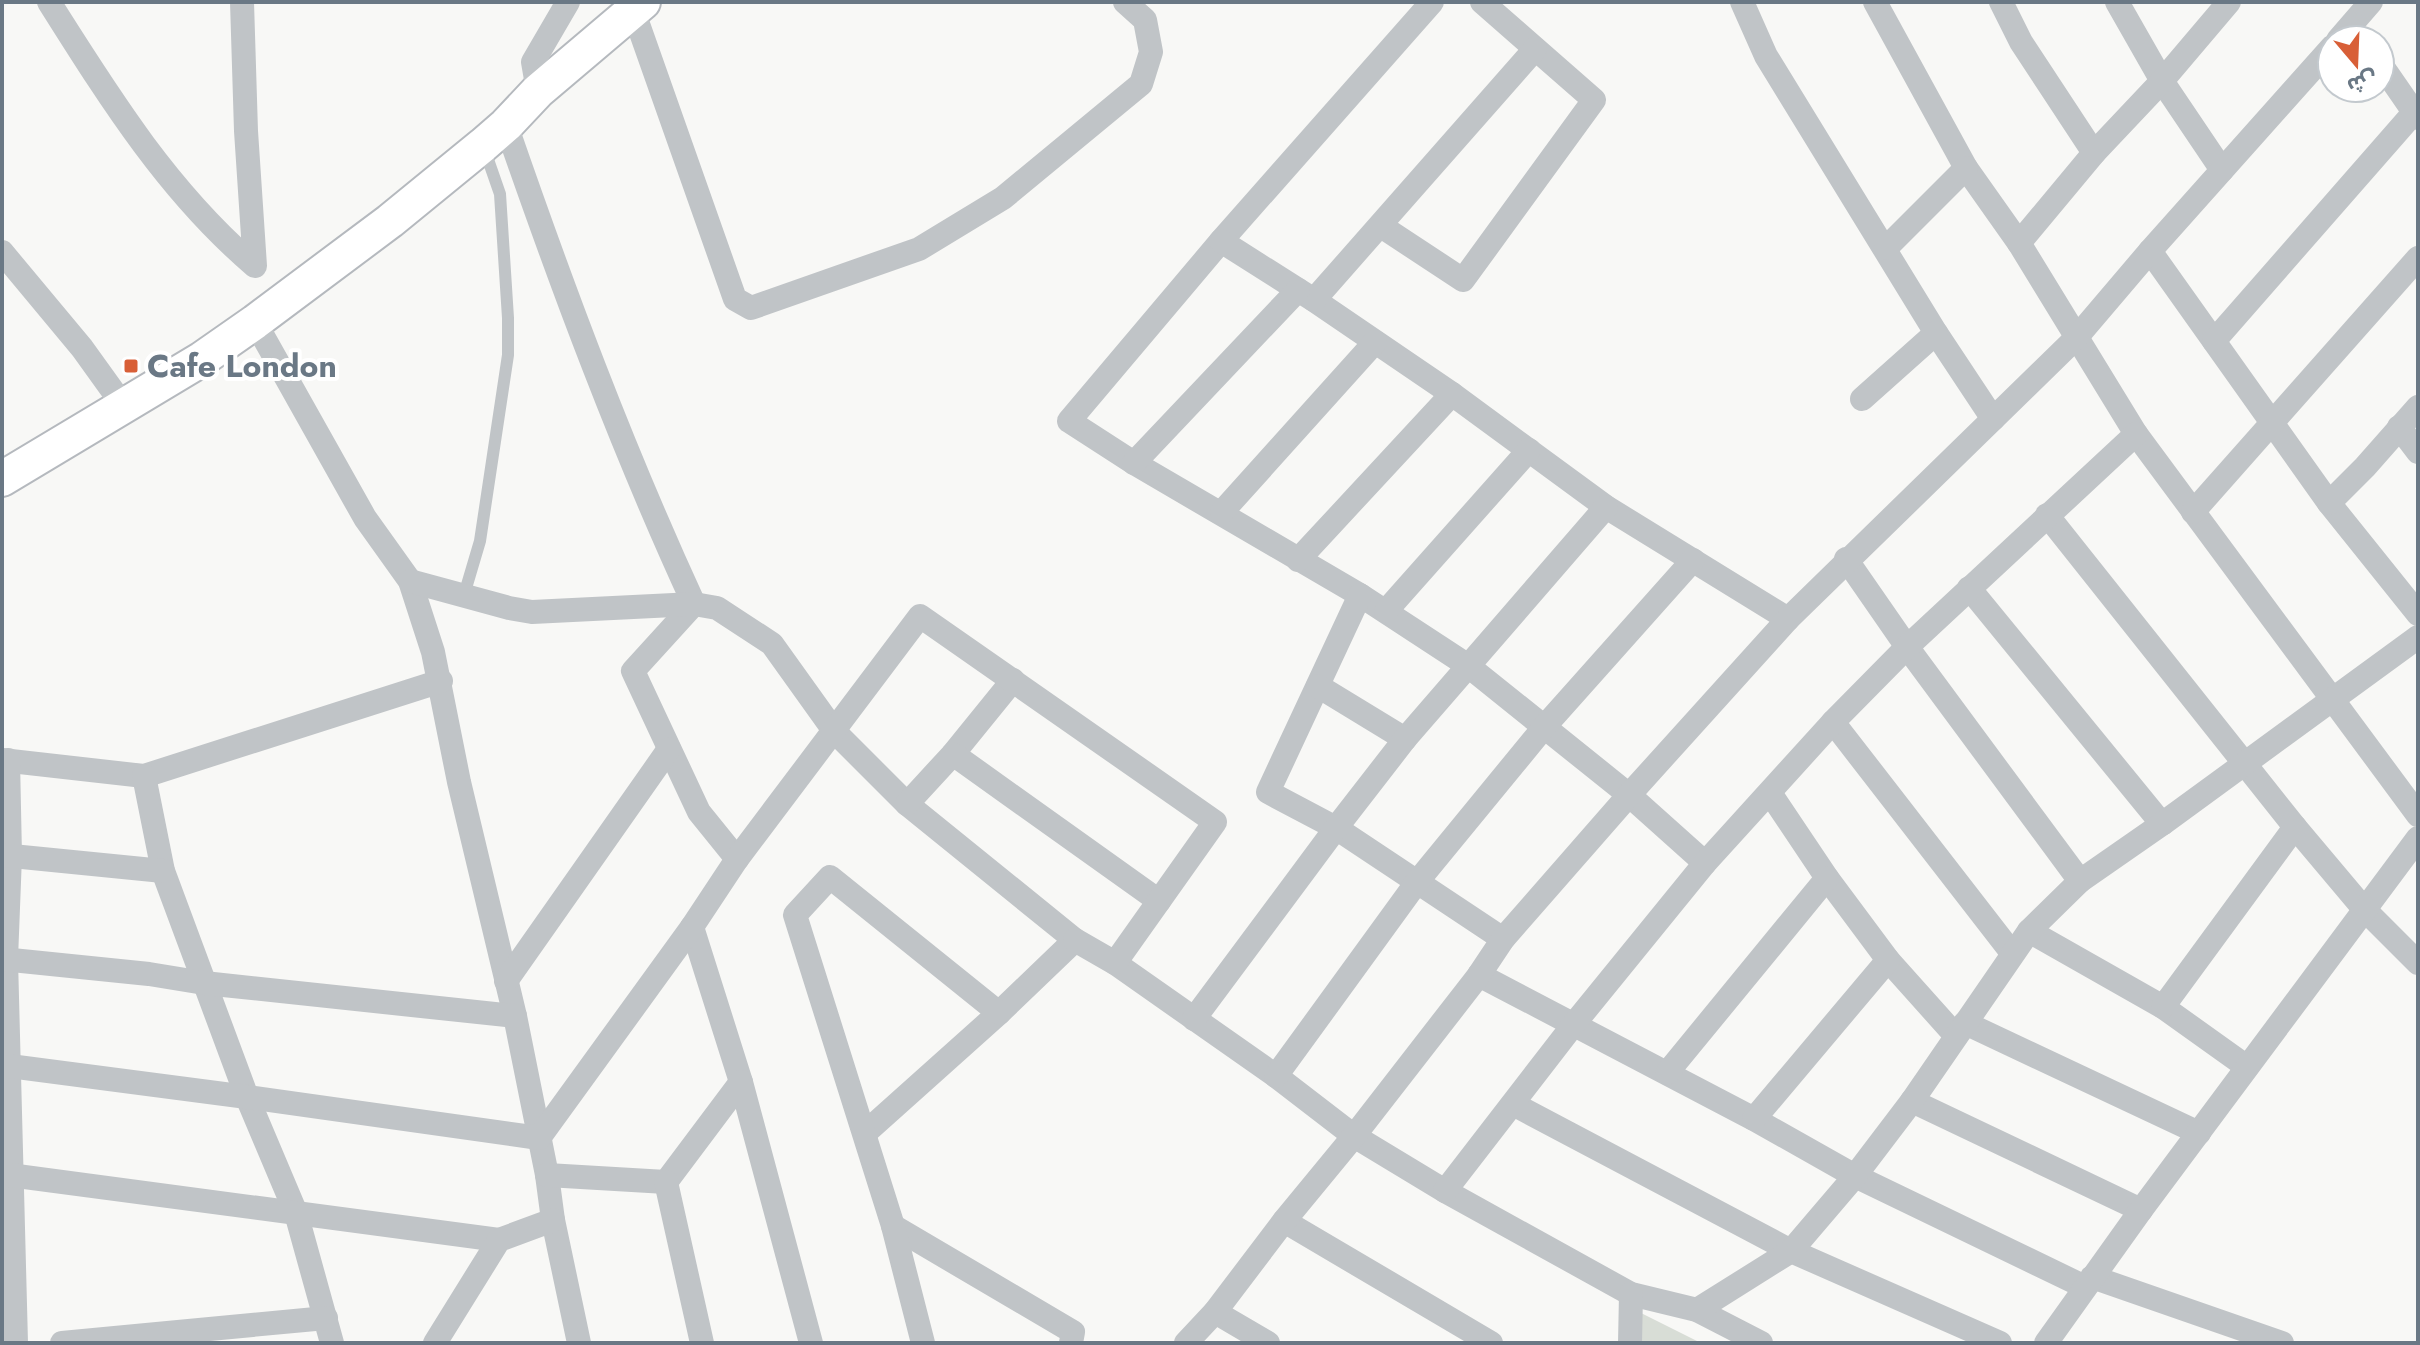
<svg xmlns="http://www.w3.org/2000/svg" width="2420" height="1345" viewBox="0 0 2420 1345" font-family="Jost,'Noto Sans Arabic',sans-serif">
  <rect width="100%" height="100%" fill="#f8f8f6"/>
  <polygon fill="#d8ddd6" points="1641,1313 1701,1343 1629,1343"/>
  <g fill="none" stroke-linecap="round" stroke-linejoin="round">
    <defs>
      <polyline id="secondary" points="2,479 202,359 255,322 390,221 483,145 506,125 538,91 643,2"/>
    </defs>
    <use href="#secondary" stroke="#b5b9be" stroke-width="38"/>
    <polyline stroke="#c0c4c7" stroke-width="12" points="464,595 480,541 508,355 508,318 500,194 484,148"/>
    <g stroke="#c0c4c7" stroke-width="24">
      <path d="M49 2C109 97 168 192 255 266L246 131 242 2"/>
      <polyline points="1432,2 1221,241 1069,421 1134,463 1360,595 1467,665 1629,795 1705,863"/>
      <polyline points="1742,2 1766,56 1936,333 1993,419"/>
      <polyline points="1875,2 1966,168 2019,243 2136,434 2418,815"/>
      <polyline points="2001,2 2021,42 2094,153"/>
      <polyline points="2117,2 2162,81 2222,170"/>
      <polyline points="633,10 735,299 751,308 919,249 1003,198 1141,84 1151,52 1145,20 1125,2"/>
      <polyline points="2338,40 2371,2"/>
      <polyline points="2380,63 2418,118"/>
      <polyline points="538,91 533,62 568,2"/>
      <path d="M506 125C562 287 622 448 694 604L633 671 699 812 737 859"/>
      <polyline points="1381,226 1463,280 1594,100 1482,2"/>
      <polyline points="1221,241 1314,300 1452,394 1606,507 1788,619"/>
      <polyline points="2019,243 2094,153 2162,81 2229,2"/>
      <polyline points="1886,248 1966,168"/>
      <polyline points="2150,251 2329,503 2418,614"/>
      <polyline points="2,252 82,348 123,405"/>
      <polyline points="1314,300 1535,49"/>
      <polyline points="255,322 365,518 410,581 433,652 459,782 515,1016 547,1175 553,1220 579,1343"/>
      <polyline points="2214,341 2418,108"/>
      <polyline points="1862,399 1936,333"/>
      <polyline points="2399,427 2418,452"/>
      <polyline points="1134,463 1298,290"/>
      <polyline points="2329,503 2365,467 2418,407"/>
      <polyline points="1222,512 1375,342"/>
      <polyline points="2193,512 2418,258"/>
      <polyline points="2047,515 2295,827 2364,909 2418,963"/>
      <polyline points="1846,559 1907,647 2080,881"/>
      <polyline points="1298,560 1452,394"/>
      <polyline points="410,581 509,608 532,612 694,604 717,608 772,644 835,732 907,804 1075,940 999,1013 865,1133"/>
      <polyline points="1969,588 2162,824"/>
      <polyline points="1360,595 1268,792 1336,828 1503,939"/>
      <polyline points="1386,611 1529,450"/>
      <polyline points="1318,686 1405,739"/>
      <polyline points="1833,722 2012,953"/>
      <polyline points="953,754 1013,680"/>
      <polyline points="2,760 144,776 441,681"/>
      <polyline points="8,760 10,856 6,959 16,1343"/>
      <polyline points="144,776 163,871 247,1097 296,1213 332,1343"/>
      <polyline points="1770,793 1827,878 1888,960 1956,1036"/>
      <polyline points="907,804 953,754 1159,901"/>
      <polyline points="2,855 163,871"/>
      <polyline points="692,927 741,1082 811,1343"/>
      <polyline points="2029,931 2163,1007 2247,1067"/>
      <polyline points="2,959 149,974 204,983 515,1016"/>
      <polyline points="1115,963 1276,1076 1354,1136 1445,1191 1631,1294 1697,1310 1761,1343"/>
      <polyline points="1479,975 1754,1119 1855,1176 2085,1287"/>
      <polyline points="506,981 669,749"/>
      <polyline points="2163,1007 2295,827"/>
      <polyline points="1194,1019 1336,828 1405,739 1606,507"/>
      <polyline points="1965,1023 2199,1133"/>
      <polyline points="2,1065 247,1097 539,1138 692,927 737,859 920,616 1215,822 1115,963 1075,940"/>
      <polyline points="1667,1073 1827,878"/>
      <polyline points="1276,1076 1417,882 1545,726 1693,560"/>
      <polyline points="1912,1101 2141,1210"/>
      <polyline points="1513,1104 1791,1251 2000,1343"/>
      <polyline points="1754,1119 1888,960"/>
      <polyline points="2,1174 499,1240"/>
      <polyline points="547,1175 666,1182 741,1082"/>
      <polyline points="666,1182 702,1343"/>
      <polyline points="1445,1191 1574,1024 1705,863 1833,722 1907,647 2136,434"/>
      <polyline points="1284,1221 1491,1343"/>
      <polyline points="893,1226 1073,1332 1071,1343"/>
      <polyline points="2092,1277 2282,1343"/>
      <polyline points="1697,1310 1791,1251 1855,1176 1912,1101 2029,931 2080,881 2162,824 2418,637"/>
      <polyline points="1215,1312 1268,1343"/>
      <polyline points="62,1343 326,1318"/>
      <polyline points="435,1343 499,1240 553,1220"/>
      <polyline points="923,1343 893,1226 795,915 830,877 999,1013"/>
      <polyline points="1186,1343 1215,1312 1284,1221 1354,1136 1479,975 1503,939 1629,795 1788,619 2076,338 2150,251 2332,47"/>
      <polyline points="1630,1343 1631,1294"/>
      <polyline points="2046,1343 2141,1210 2418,838"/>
    </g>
    <use href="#secondary" stroke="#fff" stroke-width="34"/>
  </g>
  <rect fill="#d85f37" stroke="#fff" stroke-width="3" x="123" y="358" width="16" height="16" rx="4"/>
  <g text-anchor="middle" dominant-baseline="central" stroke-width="8" stroke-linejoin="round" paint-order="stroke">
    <g font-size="32" font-weight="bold" fill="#6a7885" stroke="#fff" text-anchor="start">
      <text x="147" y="366">Cafe London</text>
    </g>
  </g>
  <rect width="2420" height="1345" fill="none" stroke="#6a7885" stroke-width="8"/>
  <g transform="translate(2356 64) rotate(161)"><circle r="38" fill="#ffffff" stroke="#c3c9ce" stroke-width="2"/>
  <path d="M0-6L14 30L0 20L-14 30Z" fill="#d85f37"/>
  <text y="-12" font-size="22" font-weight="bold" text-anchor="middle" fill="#6a7885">ش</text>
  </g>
</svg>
